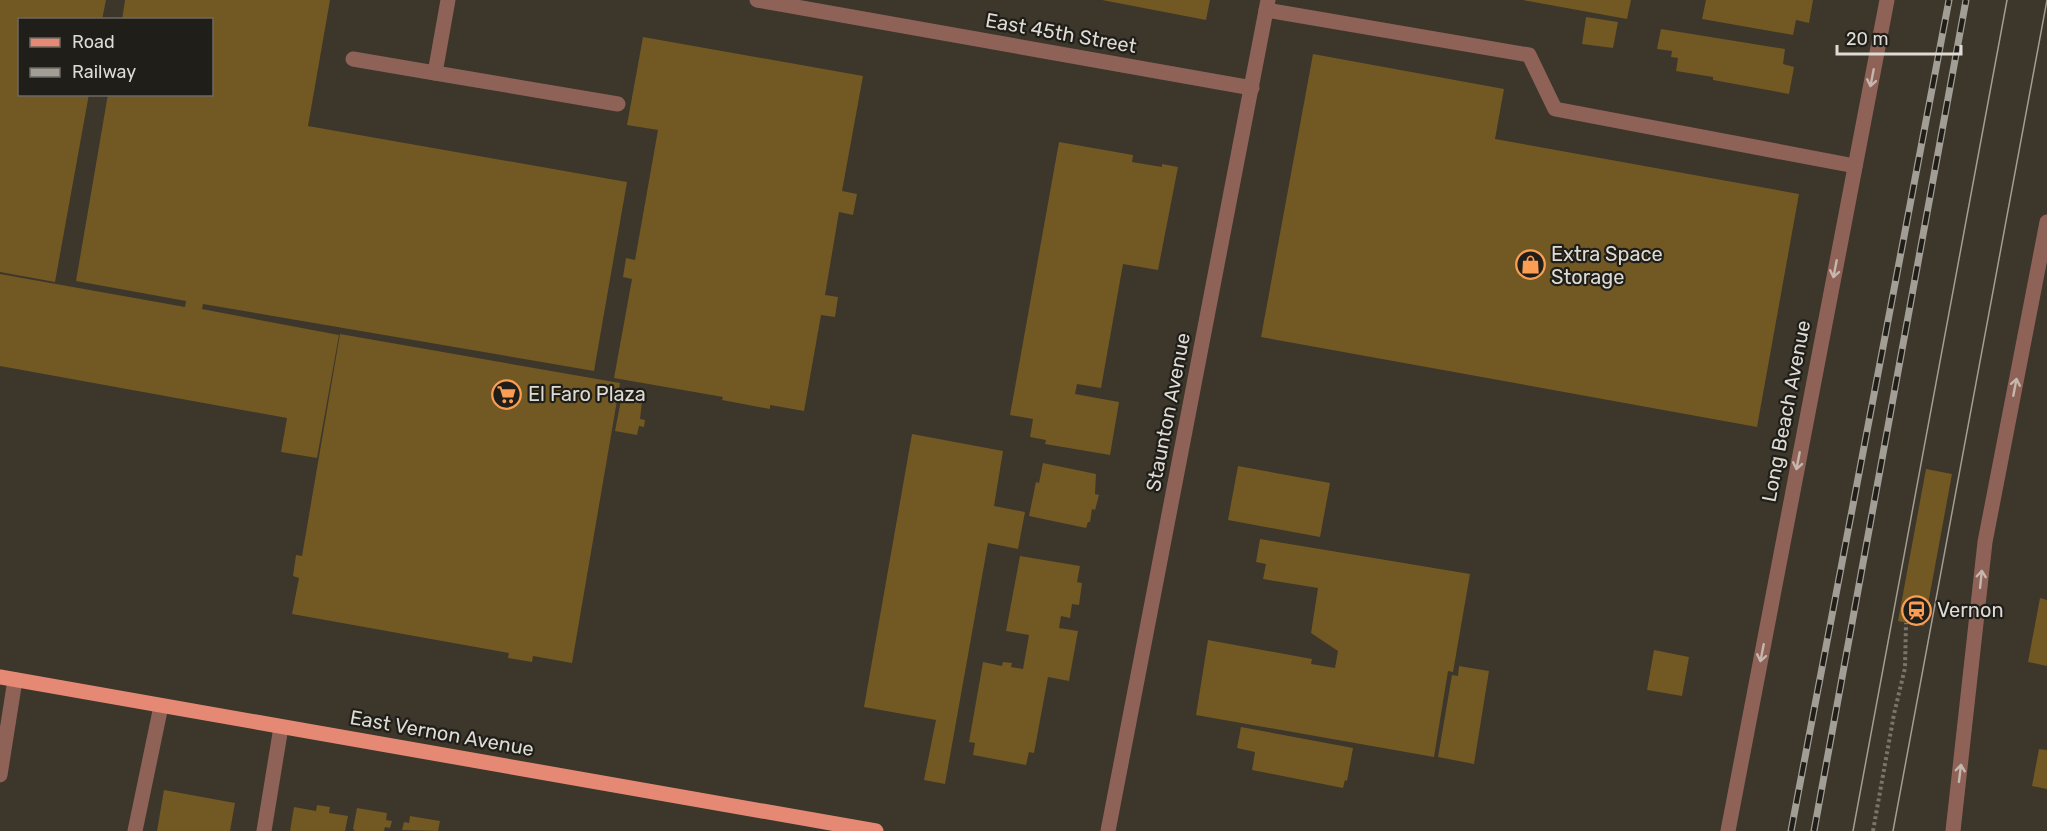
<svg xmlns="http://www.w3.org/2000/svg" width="2047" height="831" viewBox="0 0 2047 831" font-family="Rubik,sans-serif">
  <rect width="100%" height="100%" fill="#3c362b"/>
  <g fill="#725823">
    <polygon points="0,0 106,0 102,20 20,20 20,94 89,94 55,282 0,272"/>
    <polygon points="125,0 330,0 308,126 627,182 594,371 203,304 202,309 191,307 339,335 317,458 281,452 287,418 0,366 0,274 185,307 186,301 76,281 108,94 212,94 212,20 122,20"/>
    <polygon points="1102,0 1210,0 1206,20"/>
    <polygon points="1523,0 1631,0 1627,19"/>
    <polygon points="1706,0 1813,0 1809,23 1796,20 1793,35 1702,19"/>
    <polygon points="1586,17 1618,22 1613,48 1582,44"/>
    <polygon points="1661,29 1785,49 1783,64 1794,67 1789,94 1713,80 1713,77 1676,71 1678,58 1671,57 1672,51 1657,49"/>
    <polygon points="643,37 863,76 842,191 857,194 853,215 839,212 825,295 838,297 835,317 821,315 804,411 770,405 770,409 722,400 723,397 614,378 632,279 623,277 626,258 635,260 658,130 627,125"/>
    <polygon points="1313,54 1504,89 1495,139 1799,194 1757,427 1261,337"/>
    <polygon points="1059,142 1133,155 1132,162 1162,167 1162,164 1178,167 1158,270 1123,264 1101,388 1077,384 1075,394 1119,402 1110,455 1045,444 1046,440 1030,437 1033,419 1010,415"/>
    <polygon points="340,334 620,383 572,663 533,656 532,662 508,658 509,653 292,614 299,578 293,576 296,555 302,556"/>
    <polygon points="623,390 636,395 637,392 643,393 640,419 645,420 644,427 639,426 637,435 615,431"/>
    <polygon points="912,434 1003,451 994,506 1025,512 1018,549 988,543 945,784 924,780 936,720 864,707"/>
    <polygon points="1043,463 1096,474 1095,494 1099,495 1095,510 1092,509 1090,522 1088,522 1086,528 1029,516 1036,482 1039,483"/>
    <polygon points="1238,466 1330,483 1320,537 1228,520"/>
    <polygon points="1926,469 1952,474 1924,626 1898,621"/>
    <polygon points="1260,539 1470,574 1453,672 1448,671 1434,757 1196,715 1208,640 1312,659 1311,664 1335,668 1338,651 1311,633 1318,588 1263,579 1266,564 1256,562"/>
    <polygon points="1020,556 1080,566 1077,582 1082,583 1079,605 1072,604 1070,618 1061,616 1059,628 1078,631 1069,681 1048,677 1034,753 1029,752 1026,765 973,755 975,743 969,742 983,662 1002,666 1003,662 1012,663 1011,667 1023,669 1029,635 1006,631"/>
    <polygon points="2040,598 2047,600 2047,666 2028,662"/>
    <polygon points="1654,650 1689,657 1682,696 1647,690"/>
    <polygon points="1459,666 1489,671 1474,764 1438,757 1452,675 1458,676"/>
    <polygon points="1241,727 1353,748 1347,781 1345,780 1343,788 1252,770 1255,752 1237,748"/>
    <polygon points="2039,749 2047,750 2047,789 2032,786"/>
    <polygon points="164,790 235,803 230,831 157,831"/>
    <polygon points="317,805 330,807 329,813 348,816 345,831 290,831 294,807 316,811"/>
    <polygon points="357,808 387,813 386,820 392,821 390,828 385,827 384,831 355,831 353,829"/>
    <polygon points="410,816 440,821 438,831 402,830 404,822 409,823"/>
  </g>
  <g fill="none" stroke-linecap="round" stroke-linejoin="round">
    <polyline stroke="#7a756b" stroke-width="4" stroke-dasharray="3 3" stroke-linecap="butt" points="1873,831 1894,714 1905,668 1906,623"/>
    <g stroke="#8f6257" stroke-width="15">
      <polyline points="448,0 435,73 618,104"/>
      <polyline points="757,0 1252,88"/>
      <polyline points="1266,10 1529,55 1555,109 1855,166"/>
      <polyline points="353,59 435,73"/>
      <polyline points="0,775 15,680"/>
      <polyline points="135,831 161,706"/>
      <polyline points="264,831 281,727"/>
      <polyline points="1108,831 1268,0"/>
      <polyline points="1728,831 1887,0"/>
      <polyline points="1953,831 1985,542 2047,222"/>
    </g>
    <polyline stroke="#e58974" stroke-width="15" points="0,677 876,831"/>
    <g stroke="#a29e95" stroke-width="1.5">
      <polyline points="1853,831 2007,0"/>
      <polyline points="1893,831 2047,0"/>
    </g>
    <defs>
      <g id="rail">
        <polyline points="1791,831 1949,0"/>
        <polyline points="1814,831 1966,0"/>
      </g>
    </defs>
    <use href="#rail" stroke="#a29e95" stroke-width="7"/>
    <use href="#rail" stroke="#201e19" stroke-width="4.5" stroke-dasharray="14" stroke-linecap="butt"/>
  </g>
  <defs><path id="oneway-shaft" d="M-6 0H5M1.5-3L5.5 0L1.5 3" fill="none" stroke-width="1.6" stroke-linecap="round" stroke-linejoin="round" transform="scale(1.5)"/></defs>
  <g stroke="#c6b7ae">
    <use href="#oneway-shaft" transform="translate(1872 78) rotate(101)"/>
    <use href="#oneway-shaft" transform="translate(1835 269) rotate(101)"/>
    <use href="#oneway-shaft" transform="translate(2015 387) rotate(-79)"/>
    <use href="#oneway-shaft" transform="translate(1798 461) rotate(101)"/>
    <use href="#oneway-shaft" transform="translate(1981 579) rotate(-84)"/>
    <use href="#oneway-shaft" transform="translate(1762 653) rotate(101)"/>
    <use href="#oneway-shaft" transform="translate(1960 773) rotate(-83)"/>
  </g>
  <defs>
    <symbol id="shop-ring" viewBox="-11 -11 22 22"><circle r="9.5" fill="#201e19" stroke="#fc9d54" stroke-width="1.5"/><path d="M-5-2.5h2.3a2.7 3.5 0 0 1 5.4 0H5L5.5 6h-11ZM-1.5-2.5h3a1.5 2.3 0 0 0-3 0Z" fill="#fc9d54"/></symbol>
    <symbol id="supermarket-ring" viewBox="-11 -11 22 22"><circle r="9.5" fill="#201e19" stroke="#fc9d54" stroke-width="1.5"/><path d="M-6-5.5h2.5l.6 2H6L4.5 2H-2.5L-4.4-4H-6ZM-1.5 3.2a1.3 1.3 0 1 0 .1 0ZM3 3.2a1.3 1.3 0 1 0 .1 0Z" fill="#fc9d54"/></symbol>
    <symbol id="station-ring" viewBox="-11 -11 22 22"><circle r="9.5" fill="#201e19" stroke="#fc9d54" stroke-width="1.5"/><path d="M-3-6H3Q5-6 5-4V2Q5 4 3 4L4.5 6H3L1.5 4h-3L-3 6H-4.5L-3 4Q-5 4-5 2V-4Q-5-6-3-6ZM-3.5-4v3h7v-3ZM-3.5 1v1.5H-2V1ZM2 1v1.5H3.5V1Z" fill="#fc9d54"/></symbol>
  </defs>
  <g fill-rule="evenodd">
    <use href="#shop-ring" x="1514" y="248" width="33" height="33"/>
    <use href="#supermarket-ring" x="490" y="378" width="33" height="33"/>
    <use href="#station-ring" x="1900" y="594" width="33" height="33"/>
  </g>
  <g text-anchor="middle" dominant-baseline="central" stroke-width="4.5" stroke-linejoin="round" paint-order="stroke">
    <g font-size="20" fill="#dedbd4" stroke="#201e19">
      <text transform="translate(1061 33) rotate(10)">East 45th Street</text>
      <text transform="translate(1786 411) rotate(-79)">Long Beach Avenue</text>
      <text transform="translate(1168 412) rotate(-79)">Staunton Avenue</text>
      <text transform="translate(442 733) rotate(10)">East Vernon Avenue</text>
    </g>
    <g font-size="20" fill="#dedbd4" stroke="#201e19" text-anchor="start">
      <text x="1551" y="254">Extra Space<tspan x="1551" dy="23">Storage</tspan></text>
      <text x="528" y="394">El Faro Plaza</text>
      <text x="1937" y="610">Vernon</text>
    </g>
  </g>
  <rect x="18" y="18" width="195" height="78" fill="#201e19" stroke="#6c6a64" stroke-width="1.5"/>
  <rect x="30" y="38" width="30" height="9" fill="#e58974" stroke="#6c6a64" stroke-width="1.5"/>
  <text x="72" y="48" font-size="18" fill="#dedbd4">Road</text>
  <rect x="30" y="68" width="30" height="9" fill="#a29e95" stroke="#6c6a64" stroke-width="1.5"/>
  <text x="72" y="78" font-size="18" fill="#dedbd4">Railway</text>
  <path d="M1837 45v9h124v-9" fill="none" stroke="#dedbd4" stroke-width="3"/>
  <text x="1846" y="45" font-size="18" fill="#dedbd4" stroke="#201e19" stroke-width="4.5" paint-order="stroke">20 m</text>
</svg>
